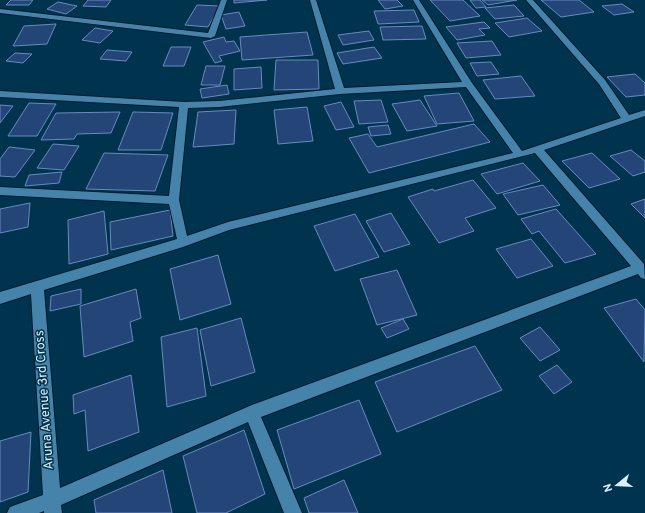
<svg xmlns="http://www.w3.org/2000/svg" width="645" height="513" viewBox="0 0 645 513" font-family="Overpass,sans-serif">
  <rect width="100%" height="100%" fill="#00344e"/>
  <g fill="#234577" stroke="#688abd">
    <polygon points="11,0 33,0 29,5 6,5"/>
    <polygon points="88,0 111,0 106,7 83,6"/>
    <polygon points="234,0 267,0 234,3"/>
    <polygon points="378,0 397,0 403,6 385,9"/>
    <polygon points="430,0 463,0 480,16 450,21"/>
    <polygon points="470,0 480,0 486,7 476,8"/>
    <polygon points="482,0 517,0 488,5"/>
    <polygon points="541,0 579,0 594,12 561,17"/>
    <polygon points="58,2 77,6 66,14 47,9"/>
    <polygon points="622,4 634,12 614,15 602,6"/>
    <polygon points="197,5 220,6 208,27 185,25"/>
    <polygon points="514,5 524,16 495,19 485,8"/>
    <polygon points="414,10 419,22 378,24 374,11"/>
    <polygon points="239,12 245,26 226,29 221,15"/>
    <polygon points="527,18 542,31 509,37 495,23"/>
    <polygon points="484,22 490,28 479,29 485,35 457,40 446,27"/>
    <polygon points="56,24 47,44 13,46 24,26"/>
    <polygon points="422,26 426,39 383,40 380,27"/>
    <polygon points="95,28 113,31 100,43 82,40"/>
    <polygon points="369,31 374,40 343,45 338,35"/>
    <polygon points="307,32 313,55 242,60 240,37"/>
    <polygon points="224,37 226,42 234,41 240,51 219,56 222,61 215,63 203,42"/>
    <polygon points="492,41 501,55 466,58 457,43"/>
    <polygon points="171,47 191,47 184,66 163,66"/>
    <polygon points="374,47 382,58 343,64 337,53"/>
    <polygon points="107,50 132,52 126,61 100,59"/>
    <polygon points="15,53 32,54 23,63 6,61"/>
    <polygon points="276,60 318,60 319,89 274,90"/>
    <polygon points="491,62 499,74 477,76 470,63"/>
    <polygon points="206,66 225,66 220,85 201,85"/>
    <polygon points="261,67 262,88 234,90 234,69"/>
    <polygon points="635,74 645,83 645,95 626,97 607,77"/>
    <polygon points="521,76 535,96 495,99 483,80"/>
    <polygon points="227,85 229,94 202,98 200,89"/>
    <polygon points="459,93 474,121 437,124 424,96"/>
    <polygon points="381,100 388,122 359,124 354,101"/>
    <polygon points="420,100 437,126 407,131 392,104"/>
    <polygon points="341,102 354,127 336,130 324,106"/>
    <polygon points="29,103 56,104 37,136 8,136"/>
    <polygon points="0,105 13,106 0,123"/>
    <polygon points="307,107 313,141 278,144 274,110"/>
    <polygon points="236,110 234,144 193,147 198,112"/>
    <polygon points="120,112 111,133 77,134 74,139 41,140 56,113"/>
    <polygon points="133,112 173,113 161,150 118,150"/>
    <polygon points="474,124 490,142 369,173 349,138 368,134 377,147"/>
    <polygon points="388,125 391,134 371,136 368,127"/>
    <polygon points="53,144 79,146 64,170 37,168"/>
    <polygon points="9,147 35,150 15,177 0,176 0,159"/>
    <polygon points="631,150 645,161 645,172 633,176 610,156"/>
    <polygon points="104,153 168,155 155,191 86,189"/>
    <polygon points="592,153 620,179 589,188 562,161"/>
    <polygon points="523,163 540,181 497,194 481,174"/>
    <polygon points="62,172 59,183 25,186 29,175"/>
    <polygon points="473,180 496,208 465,218 474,231 439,243 408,197 433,189 434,191"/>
    <polygon points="543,185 560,205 518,215 503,194"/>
    <polygon points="645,199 645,218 631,204"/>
    <polygon points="30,203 28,227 0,233 0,209"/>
    <polygon points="556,209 596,254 565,263 539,231 532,234 521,219"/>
    <polygon points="170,210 173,236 111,250 110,222"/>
    <polygon points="104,211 108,254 69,264 68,220"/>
    <polygon points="391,213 410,244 384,252 366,221"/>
    <polygon points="355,214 379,257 335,271 314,226"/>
    <polygon points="531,239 553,266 517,278 496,249"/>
    <polygon points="218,255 231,304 180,320 170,269"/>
    <polygon points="397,270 417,315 377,325 360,279"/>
    <polygon points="81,289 81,304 50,311 51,296"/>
    <polygon points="136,289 141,318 130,322 133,341 84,357 80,306"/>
    <polygon points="636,299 645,310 644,362 604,308"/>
    <polygon points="241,318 255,372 211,386 200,330"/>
    <polygon points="403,319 409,329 387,338 381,328"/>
    <polygon points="540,327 560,350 540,361 520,338"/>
    <polygon points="197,328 206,396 167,407 161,337"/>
    <polygon points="475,346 502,390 397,432 375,382"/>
    <polygon points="557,365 572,382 554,394 539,376"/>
    <polygon points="131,375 139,432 88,451 85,410 74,414 73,395"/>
    <polygon points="359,400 381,454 294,489 277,430"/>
    <polygon points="244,430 265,494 226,513 197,513 183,456"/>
    <polygon points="31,432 28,492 0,502 0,441"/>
    <polygon points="163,470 172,513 96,513 94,500"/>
    <polygon points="344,480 358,513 309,513 304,498"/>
  </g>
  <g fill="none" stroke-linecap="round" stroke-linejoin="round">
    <defs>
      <g id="minor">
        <polygon points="221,0 227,0 215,36 211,38 0,13 0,9 208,33"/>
        <path d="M310 0H316L344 88 462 82 413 0H419L472 83 522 151 621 118 599 84 526 0H533L605 80 629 115 645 110V116L544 150 644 264 645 279 641 278 638 274 261 417 302 513H284L248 422 61 505 62 513H44V511L39 513H7L10 507 43 495 31 294 0 304V292L177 239 169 204 0 195V187L169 196 179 107 0 97V91L184 102 219 101 335 89ZM466 87 513 153 228 222 187 236 179 200 188 108 219 107 340 94ZM535 153 631 266 252 405 60 488 44 290 183 247 229 230Z"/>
      </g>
    </defs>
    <use href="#minor" stroke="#001a2d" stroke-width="2"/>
    <use href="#minor" fill="#4683aa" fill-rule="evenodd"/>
  </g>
  <g text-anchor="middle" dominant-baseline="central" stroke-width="3" stroke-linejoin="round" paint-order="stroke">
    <g font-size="13" fill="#ddeffc" stroke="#00344e">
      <text transform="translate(45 400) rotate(-94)">Aruna Avenue 3rd Cross</text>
    </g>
  </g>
  <g transform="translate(617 485) rotate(252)" stroke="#00344e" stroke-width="3" paint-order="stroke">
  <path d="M0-3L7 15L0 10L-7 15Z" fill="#ddeffc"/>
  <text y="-6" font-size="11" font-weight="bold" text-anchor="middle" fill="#ddeffc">N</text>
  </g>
</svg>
